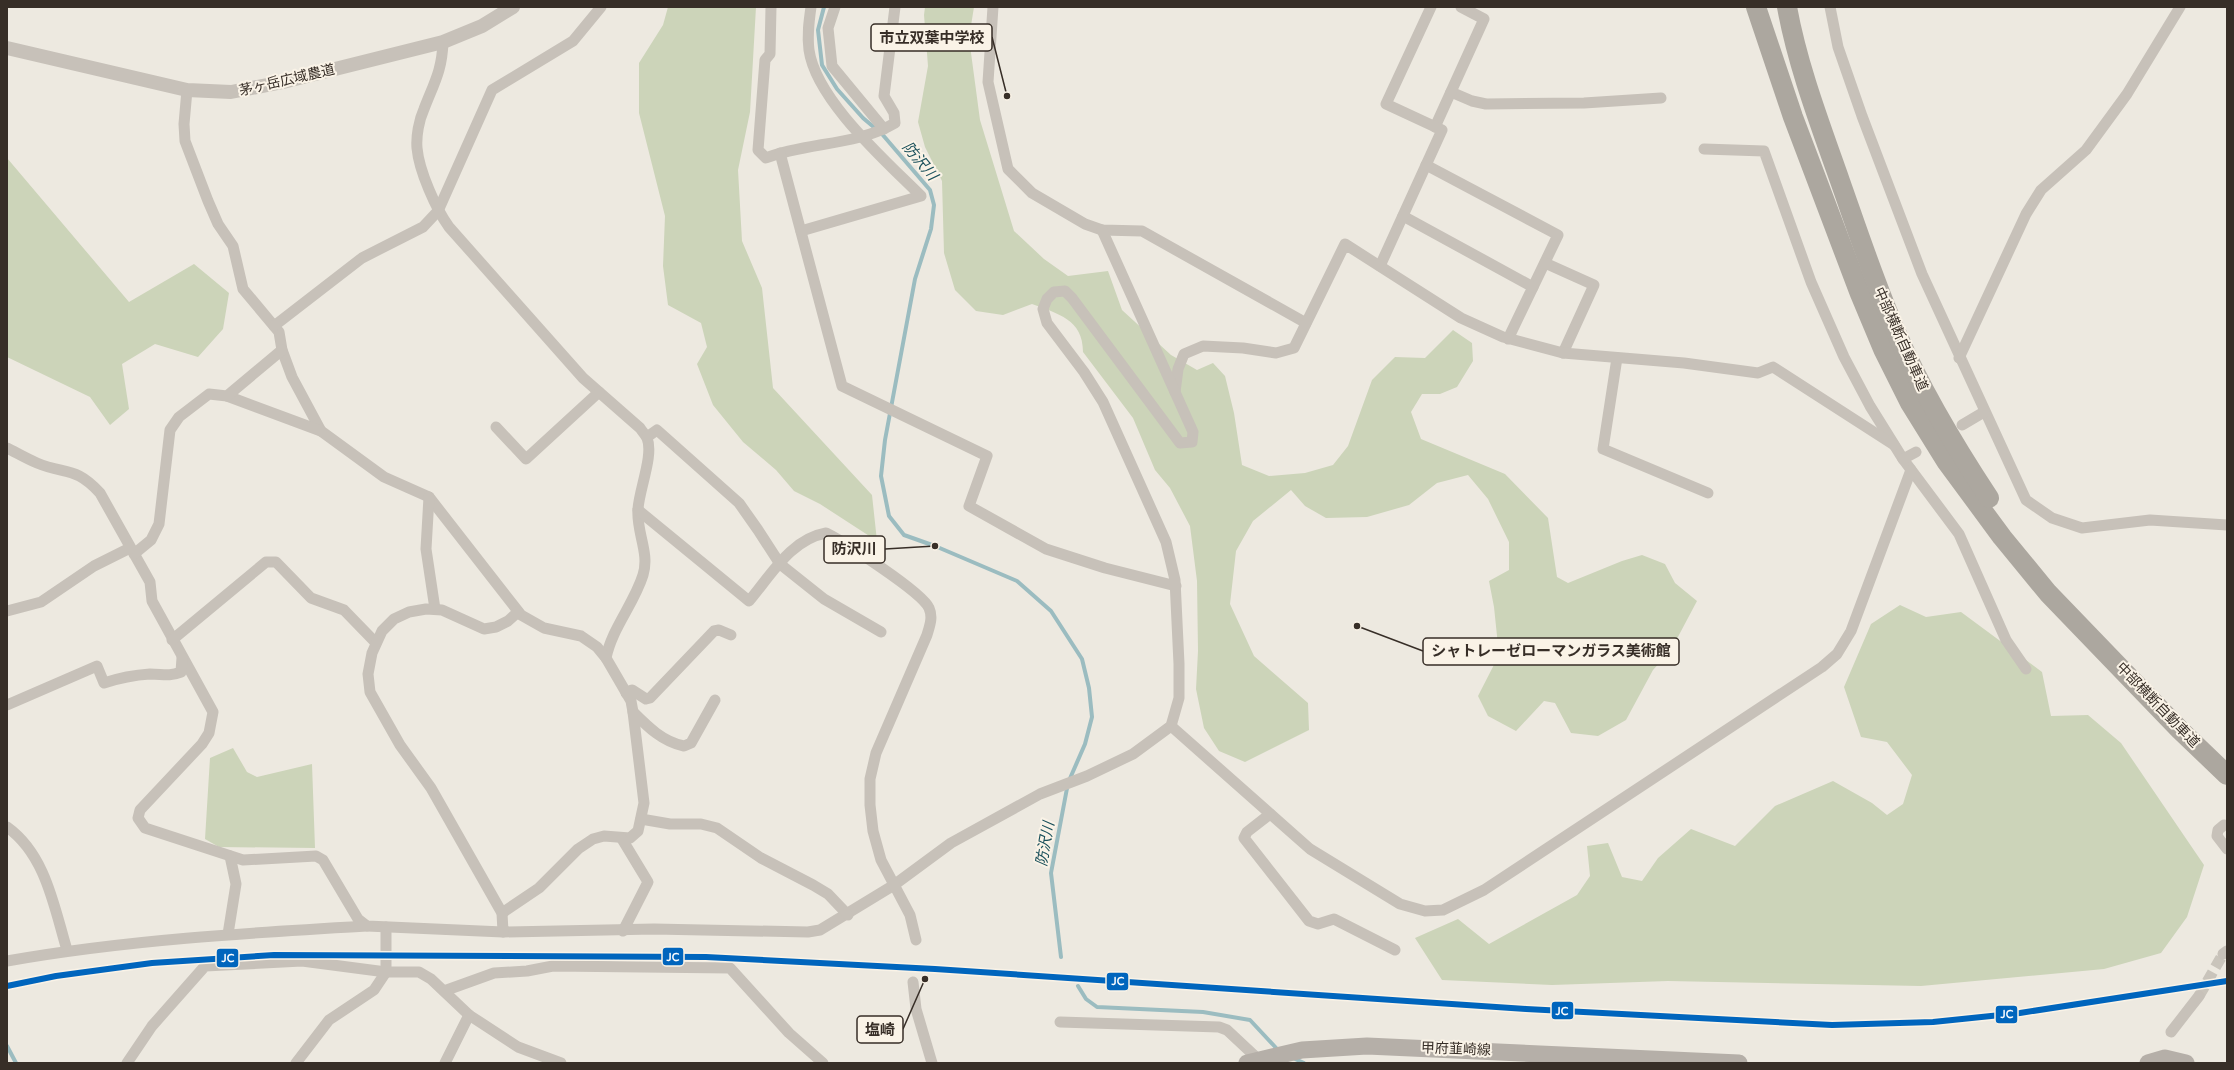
<svg xmlns="http://www.w3.org/2000/svg" width="2234" height="1070" viewBox="0 0 2234 1070" font-family="'Varela Round','Noto Sans JP',sans-serif">
  <rect width="100%" height="100%" fill="#ede9e0"/>
  <g fill="#ccd4b9">
    <polygon points="668,7 756,7 750,112 738,170 742,241 762,288 773,388 872,495 877,541 820,504 794,491 776,470 743,442 713,405 697,364 707,347 701,323 668,305 663,266 665,216 639,113 639,63 663,25"/>
    <path d="M925 7H974L969 38 980 120 1014 231 1044 259 1068 276 1108 271 1122 310 1171 355 1197 370 1213 363 1225 376 1234 413 1242 465 1269 476 1305 473 1333 465 1348 446 1372 380 1395 357 1425 358 1453 330 1472 343 1473 361 1457 387 1440 394H1422L1411 412 1421 439 1505 474 1548 518 1557 577 1568 583 1622 561 1642 555 1665 564 1675 583 1697 601 1671 650 1653 670 1626 720 1598 736 1571 733 1555 703 1544 701 1516 731 1488 716 1478 696 1499 655 1494 607 1489 581 1509 570V542L1488 499 1468 475 1437 483 1409 505 1367 517 1326 518 1305 506 1291 490 1253 521 1236 551 1230 604 1254 656 1308 703 1309 730 1245 762 1219 751 1204 728 1196 689 1198 651 1197 581 1190 526 1170 488 1155 470 1133 418 1083 352C1083 319 1058 314 1032 304L1003 315 976 311 955 290 944 253 942 181 925 147 918 122 928 66 924 15Z"/>
    <polygon points="7,158 129,302 194,264 229,293 223,329 198,357 155,344 122,364 129,409 110,425 90,397 7,357"/>
    <polygon points="1900,605 1926,617 1961,612 2042,672 2051,716 2088,715 2121,743 2204,865 2187,917 2161,953 2104,969 1921,986 1668,981 1552,985 1442,980 1415,938 1458,919 1489,944 1577,895 1590,876 1587,846 1608,843 1622,877 1642,881 1658,858 1691,829 1735,846 1775,806 1833,781 1872,803 1887,815 1903,804 1912,775 1887,742 1861,737 1844,687 1871,624"/>
    <polygon points="233,748 247,772 257,777 312,764 315,848 219,847 205,839 210,758"/>
  </g>
  <g fill="none" stroke-linecap="round" stroke-linejoin="round">
    <g stroke="#9bbcc0" stroke-width="4">
      <polyline points="824,7 818,30 822,65 837,89 863,118 882,134 930,190 934,205 931,229 915,279 885,440 881,476 889,516 904,535 935,546 1017,581 1051,611 1082,659 1089,688 1092,717 1085,744 1068,783 1051,873 1061,957"/>
      <polyline points="1078,986 1086,999 1097,1007 1203,1012 1250,1020 1278,1050"/>
      <polyline points="7,1046 16,1063"/>
      <polyline points="1293,1058 1304,1063"/>
    </g>
    <polyline stroke="#c9c4bb" stroke-width="11" stroke-dasharray="11 5.5" stroke-linecap="butt" points="2199,996 2223,954"/>
    <g stroke="#c7c1b9" stroke-width="11">
      <path d="M771 7 770 54 765 60 758 150 766 158C807 142 856 146 895 123L894 113 884 96 895 7"/>
      <polyline points="835,7 828,28 832,66 884,129"/>
      <polyline points="993,7 988,82 1008,169 1032,193 1085,224 1102,230 1142,231 1306,323"/>
      <polyline points="1830,7 1838,47 1862,116 1922,274 2026,500 2052,518 2082,528 2150,520 2227,525"/>
      <path d="M443 42C442 71 434 83 424 109 419 120 416 136 417 148 419 171 436 209 449 227L583 378 640 428C642 431 645 434 647 438 654 455 639 490 638 509 636 532 650 553 643 575 634 604 612 628 606 658L631 701 633 712 644 803 638 831 630 838 604 836 593 839 578 849 539 888 502 913"/>
      <polyline points="187,90 184,124 185,141 208,201 218,224 233,246 243,289 279,332 282,350 292,377 321,431 384,477 429,497 521,615 544,628 581,636 597,647 606,658"/>
      <polyline points="1451,92 1472,101 1486,104 1584,103 1661,98"/>
      <polyline points="1435,127 1484,19 1461,7"/>
      <polyline points="1704,149 1764,151 1811,282 1844,357 1870,406 1903,459 1959,534 2006,640 2026,669"/>
      <polyline points="780,153 842,386 987,456 969,506 1046,549 1105,568 1176,586"/>
      <polyline points="1426,165 1558,235 1508,339"/>
      <polyline points="1403,216 1533,287"/>
      <path d="M801 231 921 196C886 161 816 100 809 50 807 35 809 21 811 7"/>
      <polyline points="1545,263 1594,285 1563,353"/>
      <polyline points="1380,266 1442,130 1386,104 1431,7"/>
      <polyline points="274,326 362,258 423,227 438,211 492,90 573,41 601,7"/>
      <polyline points="1617,358 1603,449 1708,493"/>
      <polyline points="1959,358 2026,214 2041,190 2086,150 2127,94 2180,7"/>
      <polyline points="1175,392 1178,369 1184,354 1203,346 1243,348 1276,353 1294,348 1345,244 1461,318 1503,337 1563,353 1684,363 1758,373 1773,367 1894,445"/>
      <polyline points="227,396 321,431"/>
      <polyline points="1962,425 1984,412"/>
      <polyline points="496,427 526,459 599,392"/>
      <polyline points="647,437 657,430 739,503 758,530 780,564 824,599 881,632"/>
      <path d="M7 448C17 453 27 459 37 463 66 475 75 466 100 493L150 582 152 601 213 712 209 733 202 744 140 810 138 818 145 828 243 860 316 856 323 860 358 919 367 926 503 932 654 929 808 932 820 930 894 885 951 843 1040 794 1087 776 1133 754 1171 726 1179 698V664L1175 580 1166 542 1103 402 1084 372 1047 323 1043 309 1047 299 1054 292 1065 291 1072 298 1180 443 1192 442 1193 432 1102 230"/>
      <polyline points="1903,459 1916,452"/>
      <polyline points="429,497 426,549 435,609"/>
      <path d="M638 510 749 601C771 575 791 539 826 533 844 542 922 592 929 608 933 617 930 625 927 635L876 753 870 779V805L873 831 881 860 910 915 916 940"/>
      <polyline points="134,554 151,540 159,524 170,430 179,417 209,394 227,396 282,350"/>
      <polyline points="7,611 41,602 94,566 130,548"/>
      <polyline points="172,640 266,562 276,562 311,598 344,610 376,643"/>
      <polyline points="626,693 632,690 646,699 650,698 714,631 719,630 731,635"/>
      <path d="M7 705 97 666 104 683C119 678 134 675 150 674 163 674 168 677 181 672L182 658"/>
      <path d="M633 712C648 727 663 742 684 746L691 743 715 700"/>
      <polyline points="1171,726 1310,849 1400,904 1425,911 1443,910 1484,890 1822,667 1837,654 1851,631 1911,470"/>
      <polyline points="1270,814 1247,832 1244,838 1309,921 1318,924 1334,919 1395,950"/>
      <polyline points="641,819 670,824 701,824 717,828 761,858 813,885 828,894 848,915"/>
      <polyline points="2224,825 2218,830 2217,836 2227,849"/>
      <path d="M7 827C46 855 54 907 67 950"/>
      <polyline points="622,839 648,882 623,931"/>
      <polyline points="503,932 502,913 431,788 400,745 370,692 368,674 372,653 382,631 394,619 409,612 426,609 442,610 484,629 496,627 508,621 518,612"/>
      <polyline points="228,934 236,884 230,856"/>
      <polyline points="2223,954 2227,951"/>
      <path d="M7 961C126 940 246 933 367 926"/>
      <polyline points="913,982 916,1009 932,1063"/>
      <polyline points="444,991 494,973 527,971 553,966 730,968 789,1033 823,1063"/>
      <polyline points="1060,1022 1219,1027 1227,1030 1258,1059"/>
      <polyline points="2171,1032 2199,996"/>
      <polyline points="127,1063 152,1026 205,966 302,961 386,972 419,972 431,979 469,1015 518,1047 561,1063"/>
      <polyline points="296,1063 329,1020 374,990 386,972 386,927"/>
      <polyline points="445,1063 469,1015"/>
    </g>
    <polyline stroke="#c7c1b9" stroke-width="14" points="7,48 187,90 231,92 283,82 443,42 482,26 513,7"/>
    <g stroke="#b5afa8" stroke-width="17">
      <polyline points="1247,1063 1302,1050 1367,1046 1739,1063"/>
      <polyline points="2148,1063 2165,1058 2186,1063"/>
    </g>
    <g stroke="#aca79f" stroke-width="20">
      <polyline points="1756,7 1793,117 1860,294 1883,349 1910,403 1946,461 2002,537 2048,593 2180,730 2227,775"/>
      <path d="M1787 7C1798 67 1820 124 1840 181 1858 232 1875 284 1897 334 1922 392 1954 445 1989 498"/>
    </g>
    <defs>
      <polyline id="rail-1" points="7,986 56,976 152,963 274,955 706,957 935,969 1526,1009 1832,1025 1933,1022 2020,1013 2227,981"/>
    </defs>
    <use href="#rail-1" stroke="#faf3e7" stroke-width="9"/>
    <use href="#rail-1" stroke="#0065bd" stroke-width="6"/>
  </g>
  <g text-anchor="middle" dominant-baseline="central" stroke-width="4" stroke-linejoin="round" paint-order="stroke">
    <g font-size="14" fill="#372e27" stroke="#faf3e7">
      <text transform="translate(287 80) rotate(-13)">茅ヶ岳広域農道</text>
      <text transform="translate(1901 339) rotate(66)">中部横断自動車道</text>
      <text transform="translate(2158 705) rotate(46)">中部横断自動車道</text>
      <text transform="translate(1456 1049) rotate(2)">甲府韮崎線</text>
    </g>
    <g font-size="15" font-style="italic" fill="#1a505b" stroke="#faf3e7">
      <text transform="translate(920 161) rotate(50)">防沢川</text>
      <text transform="translate(1045 844) rotate(-80)">防沢川</text>
    </g>
  </g>
  <path fill="none" stroke="#372e27" stroke-width="1.5" d="M1007 96L992 37M935 546L885 549M1357 626L1423 651M925 979L903 1029"/>
  <g fill="#372e27" stroke="#faf3e7" stroke-width="1.5">
    <circle cx="1007" cy="96" r="4"/>
    <circle cx="935" cy="546" r="4"/>
    <circle cx="1357" cy="626" r="4"/>
    <circle cx="925" cy="979" r="4"/>
  </g>
  <g fill="#faf3e7" stroke="#372e27" stroke-width="1.5">
    <rect x="871" y="24" width="121" height="27" rx="4"/>
    <rect x="824" y="536" width="61" height="27" rx="4"/>
    <rect x="1423" y="638" width="256" height="27" rx="4"/>
    <rect x="857" y="1016" width="46" height="27" rx="4"/>
  </g>
  <g font-size="15" text-anchor="middle" font-weight="bold" fill="#372e27">
    <text x="932" y="43">市立双葉中学校</text>
    <text x="854" y="554">防沢川</text>
    <text x="1551" y="656">シャトレーゼローマンガラス美術館</text>
    <text x="880" y="1035">塩崎</text>
  </g>
  <g stroke="#faf3e7" stroke-width="1.5">
    <rect x="662" y="947" width="22" height="19" rx="4" fill="#0065bd"/>
    <rect x="216" y="948" width="23" height="20" rx="4" fill="#0065bd"/>
    <rect x="1106" y="972" width="23" height="19" rx="4" fill="#0065bd"/>
    <rect x="1551" y="1001" width="23" height="19" rx="4" fill="#0065bd"/>
    <rect x="1995" y="1005" width="23" height="19" rx="4" fill="#0065bd"/>
  </g>
  <g font-size="11" text-anchor="middle" font-weight="bold" fill="#fff">
    <text x="673" y="961">JC</text>
    <text x="228" y="962">JC</text>
    <text x="1118" y="985">JC</text>
    <text x="1562" y="1015">JC</text>
    <text x="2007" y="1018">JC</text>
  </g>
  <rect width="2234" height="1070" fill="none" stroke="#372e27" stroke-width="16"/>
</svg>
